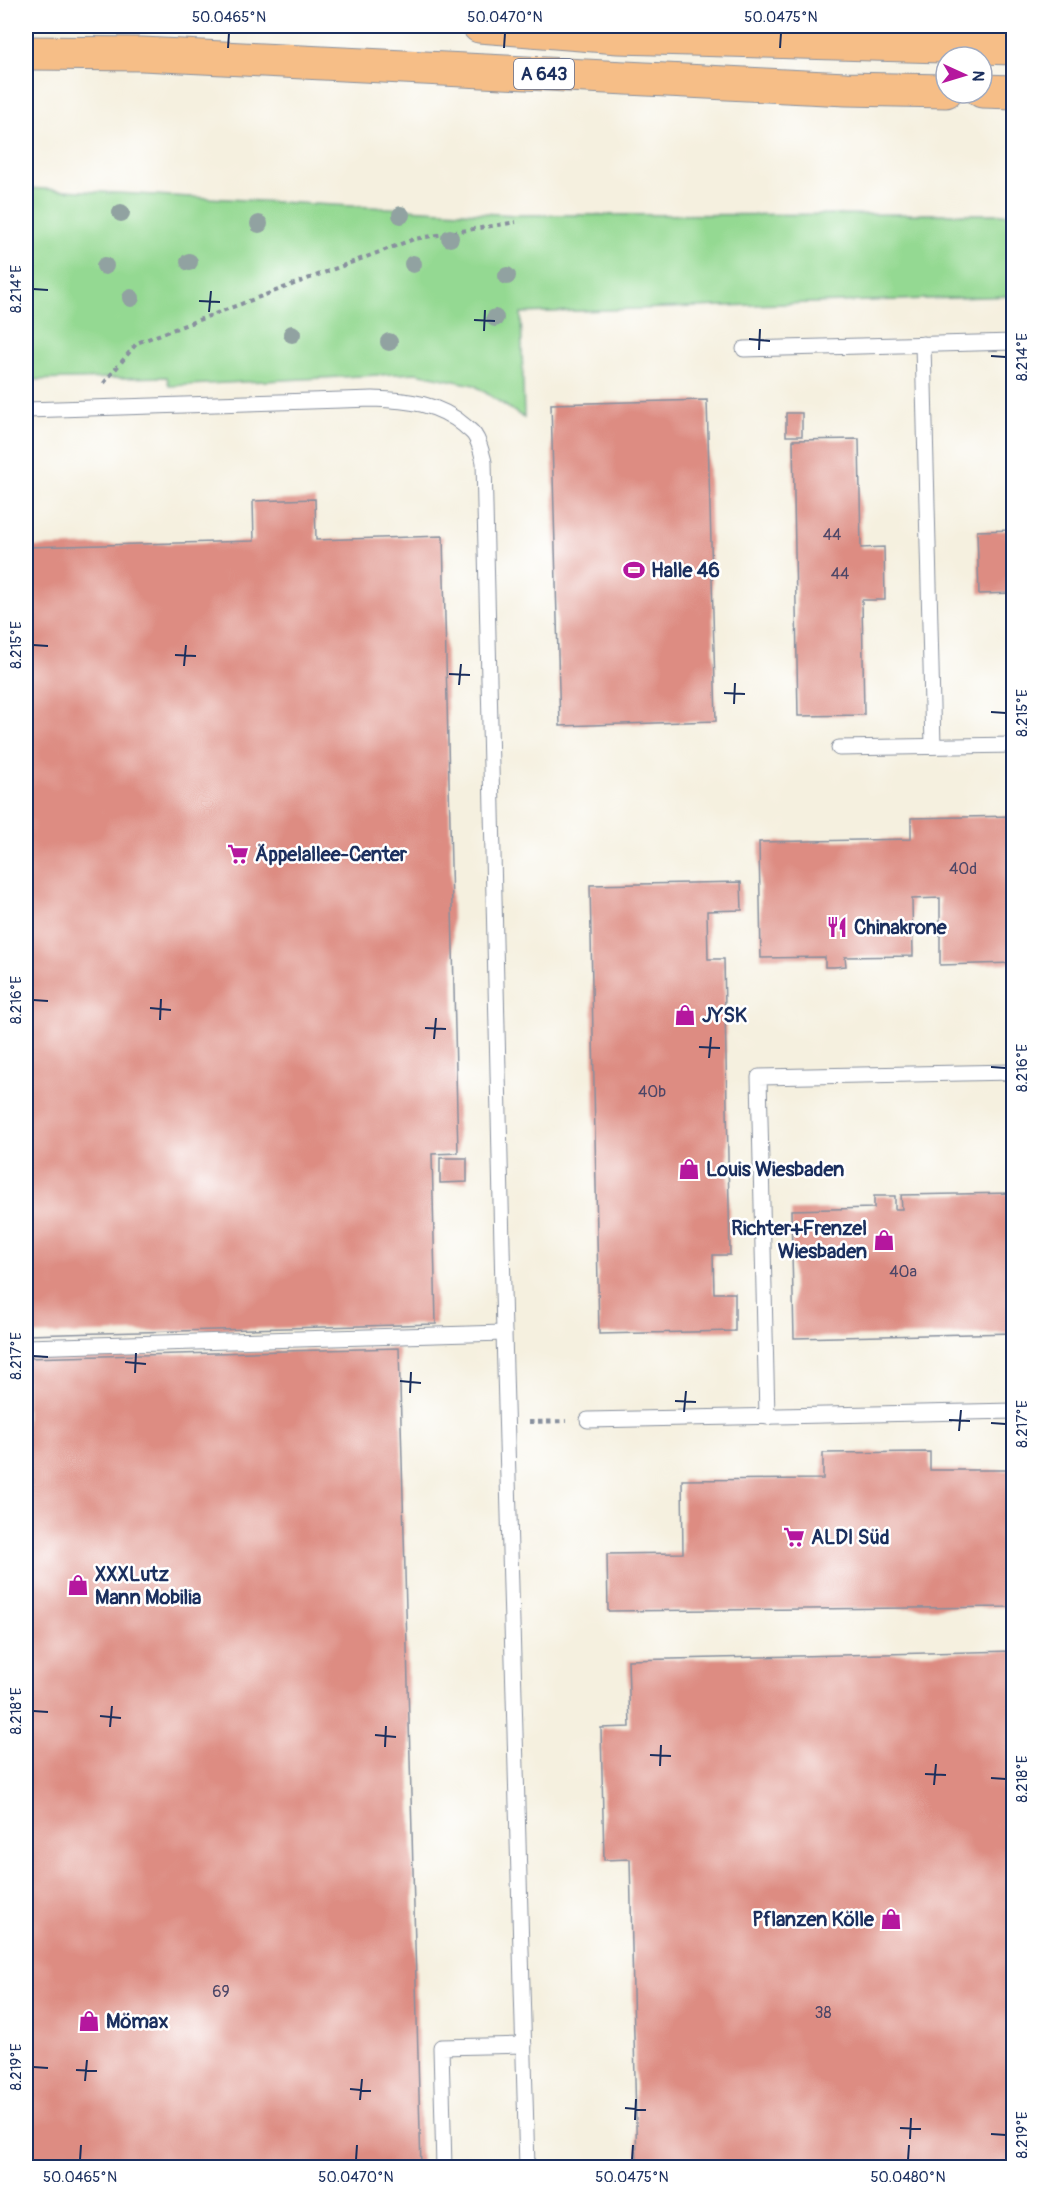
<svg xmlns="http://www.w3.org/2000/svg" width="1039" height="2193" viewBox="0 0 1039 2193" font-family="Pangolin,sans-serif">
  <rect width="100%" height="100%" fill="#fff"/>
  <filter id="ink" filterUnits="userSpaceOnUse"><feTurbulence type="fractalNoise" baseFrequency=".0167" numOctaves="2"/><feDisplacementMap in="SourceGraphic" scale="12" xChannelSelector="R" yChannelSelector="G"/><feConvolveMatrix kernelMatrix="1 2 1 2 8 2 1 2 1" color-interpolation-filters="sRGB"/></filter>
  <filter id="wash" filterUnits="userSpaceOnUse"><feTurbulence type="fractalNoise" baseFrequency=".008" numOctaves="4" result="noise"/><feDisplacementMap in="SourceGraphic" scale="24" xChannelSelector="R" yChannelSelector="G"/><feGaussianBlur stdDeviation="1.35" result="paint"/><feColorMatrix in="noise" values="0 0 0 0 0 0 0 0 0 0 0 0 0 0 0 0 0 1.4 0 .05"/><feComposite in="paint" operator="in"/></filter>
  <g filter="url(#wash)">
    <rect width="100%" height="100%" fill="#f5f0df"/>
    <polygon fill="#94d992" stroke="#588478" stroke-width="1.5" points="26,188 516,215 1013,214 1013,296 521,313 524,418 474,385 416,373 169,386 167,377 26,380"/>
    <g id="blocks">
      <g fill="#dd8c82">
        <polygon points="707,400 716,721 560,726 551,404"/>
        <rect x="786" y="413" width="16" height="23"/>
        <polygon points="859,439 861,548 884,547 885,600 862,600 864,715 798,716 793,440"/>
        <polygon points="315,499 316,540 443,536 458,1153 432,1154 436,1324 26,1335 26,547 254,541 253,501"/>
        <polygon points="1014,530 1014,593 979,594 977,531"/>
        <polygon points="1014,816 1014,963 940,965 940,898 912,899 913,956 845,957 846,966 834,967 825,967 825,957 761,958 759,842 911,839 911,818"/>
        <polygon points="741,882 742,910 707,911 708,959 724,959 730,1255 713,1255 714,1293 735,1293 735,1331 599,1334 590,885"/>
        <polygon points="440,1158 467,1158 467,1182 440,1183"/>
        <polygon points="1014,1193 1014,1333 794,1338 791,1210 874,1208 874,1196 895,1196 895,1209 902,1209 901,1195"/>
        <polygon points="399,1348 421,2168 26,2168 26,1358"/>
        <polygon points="930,1452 930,1470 1011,1470 1012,1607 608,1611 607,1554 683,1553 682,1480 823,1479 823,1453"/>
        <polygon points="1014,1651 1014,2165 914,2168 637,2168 630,1859 604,1860 601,1728 630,1727 628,1660"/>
      </g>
    </g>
  </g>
  <g filter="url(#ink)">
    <use href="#blocks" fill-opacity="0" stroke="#88909e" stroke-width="1.5"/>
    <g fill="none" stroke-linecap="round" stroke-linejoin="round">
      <defs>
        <g id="service">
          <polyline points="923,344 933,746"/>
          <polyline points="744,349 1014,342"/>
          <path d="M26 410 373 399C407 400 439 403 465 426 468 429 473 432 475 436 480 443 482 454 484 462L504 1333 527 2168"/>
          <polyline points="839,748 1014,745"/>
          <polyline points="26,1347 504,1333"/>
          <polyline points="767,1417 759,1077 1014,1072"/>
          <polyline points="588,1420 1014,1411"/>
          <polyline points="444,2168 441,2047 524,2045"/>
        </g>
        <g id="motorway">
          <polyline points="479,26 618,37 1014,48"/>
          <polyline points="26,53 142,54 846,89 946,91"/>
          <polyline points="982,91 1014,92"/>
        </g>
      </defs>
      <use href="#service" stroke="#88909e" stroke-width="17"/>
      <use href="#motorway" stroke="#88909e" stroke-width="35"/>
      <g stroke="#88909e" stroke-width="4" stroke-dasharray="4.5 4.5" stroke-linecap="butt">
        <polyline points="104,383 137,343 414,239 516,222"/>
        <polyline points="529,1422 566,1421"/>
      </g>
      <use href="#service" stroke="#fff" stroke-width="15"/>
      <use href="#motorway" stroke="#f6be87" stroke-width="33"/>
    </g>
    <g fill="#91a2a1">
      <circle cx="121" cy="213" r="9"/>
      <circle cx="401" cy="215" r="9"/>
      <circle cx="259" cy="224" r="9"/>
      <circle cx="450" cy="238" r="9"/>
      <circle cx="189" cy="262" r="9"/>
      <circle cx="413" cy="264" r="9"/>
      <circle cx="105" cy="266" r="9"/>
      <circle cx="507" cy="276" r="9"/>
      <circle cx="131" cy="298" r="9"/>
      <circle cx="495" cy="318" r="9"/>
      <circle cx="292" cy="334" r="9"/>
      <circle cx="389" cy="342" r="9"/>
    </g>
  </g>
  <path fill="none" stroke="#1b2f5e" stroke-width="2" d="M228 48 229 33M504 48 505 33M780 48 781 33M33 289 48 290M199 301 220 302M209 312 211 291M474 320 495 321M484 331 485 310M749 339 770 341M759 350 760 329M991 356 1006 357M33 645 48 646M175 655 196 656M184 666 186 645M449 674 470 675M459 685 461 664M724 693 745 694M734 704 735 683M991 712 1006 713M33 1000 48 1001M150 1008 171 1010M160 1020 161 999M425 1028 446 1029M434 1039 436 1018M699 1047 720 1048M709 1058 711 1037M991 1067 1006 1068M33 1356 48 1357M125 1362 146 1364M135 1373 136 1353M400 1381 421 1383M410 1393 411 1372M675 1401 696 1402M684 1412 686 1391M949 1420 970 1421M991 1423 1006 1424M959 1431 961 1410M33 1711 48 1712M100 1716 121 1718M110 1727 112 1706M375 1735 396 1737M385 1747 386 1726M650 1755 671 1756M660 1766 661 1745M925 1774 946 1775M991 1778 1006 1779M934 1785 936 1764M33 2067 48 2068M76 2070 97 2071M85 2081 87 2060M350 2089 371 2091M360 2100 362 2079M625 2108 646 2110M635 2120 636 2099M900 2128 921 2129M991 2134 1006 2135M910 2139 911 2118M80 2160 81 2145M356 2160 357 2145M632 2160 633 2145M908 2160 909 2145"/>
  <defs>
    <symbol id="stadium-bare" viewBox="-9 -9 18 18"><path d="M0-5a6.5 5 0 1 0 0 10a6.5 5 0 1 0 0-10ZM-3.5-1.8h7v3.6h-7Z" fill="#b5179e" stroke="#fff" stroke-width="2.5" paint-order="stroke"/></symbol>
    <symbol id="supermarket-bare" viewBox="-9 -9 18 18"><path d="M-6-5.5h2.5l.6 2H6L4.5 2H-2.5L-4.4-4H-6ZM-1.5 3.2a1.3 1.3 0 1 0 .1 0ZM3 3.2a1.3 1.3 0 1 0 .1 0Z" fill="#b5179e" stroke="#fff" stroke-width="2.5" paint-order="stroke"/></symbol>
    <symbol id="restaurant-bare" viewBox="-9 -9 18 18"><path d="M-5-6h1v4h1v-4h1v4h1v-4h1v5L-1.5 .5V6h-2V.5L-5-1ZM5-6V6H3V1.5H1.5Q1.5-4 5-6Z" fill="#b5179e" stroke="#fff" stroke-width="2.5" paint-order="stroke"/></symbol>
    <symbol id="shop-bare" viewBox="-9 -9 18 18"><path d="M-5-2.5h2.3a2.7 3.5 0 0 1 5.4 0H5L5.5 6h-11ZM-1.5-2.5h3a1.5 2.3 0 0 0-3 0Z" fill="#b5179e" stroke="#fff" stroke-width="2.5" paint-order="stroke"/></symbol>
  </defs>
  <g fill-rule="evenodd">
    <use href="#stadium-bare" x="619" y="555" width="30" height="30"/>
    <use href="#supermarket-bare" x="223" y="839" width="30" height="30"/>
    <use href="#restaurant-bare" x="822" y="912" width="30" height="30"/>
    <use href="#shop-bare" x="670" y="1000" width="30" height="30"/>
    <use href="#shop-bare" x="674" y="1154" width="30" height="30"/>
    <use href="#shop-bare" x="869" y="1225" width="30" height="30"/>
    <use href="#supermarket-bare" x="779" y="1522" width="30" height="30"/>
    <use href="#shop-bare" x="63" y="1570" width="30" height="30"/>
    <use href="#shop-bare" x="876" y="1904" width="30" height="30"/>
    <use href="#shop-bare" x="74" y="2006" width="30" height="30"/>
  </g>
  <g text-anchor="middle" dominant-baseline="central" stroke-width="5" stroke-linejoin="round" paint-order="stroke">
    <g font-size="16" fill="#4c4667">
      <text x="832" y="535">44</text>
      <text x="840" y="574">44</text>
      <text x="963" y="869">40d</text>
      <text x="652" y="1092">40b</text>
      <text x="903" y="1272">40a</text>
      <text x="221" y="1992">69</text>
      <text x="823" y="2013">38</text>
    </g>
    <rect fill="#fff" stroke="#5f6d8e" stroke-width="1.5" x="514" y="59" width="60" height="30" rx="4.5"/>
    <g font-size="18" font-weight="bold" fill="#1b2f5e">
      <text x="544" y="74">A 643</text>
    </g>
    <g font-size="20" font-weight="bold" fill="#1b2f5e" stroke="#fff" text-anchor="start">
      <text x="651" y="570">Halle 46</text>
      <text x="255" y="854">Äppelallee-Center</text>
      <text x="854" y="927">Chinakrone</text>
      <text x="702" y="1015">JYSK</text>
      <text x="706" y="1169">Louis Wiesbaden</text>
      <text x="867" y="1228" text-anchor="end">Richter+Frenzel<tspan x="867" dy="23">Wiesbaden</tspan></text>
      <text x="811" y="1537">ALDI Süd</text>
      <text x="95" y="1574">XXXLutz<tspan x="95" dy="23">Mann Mobilia</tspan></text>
      <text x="874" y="1919" text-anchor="end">Pflanzen Kölle</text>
      <text x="106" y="2021">Mömax</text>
    </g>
  </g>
  <rect width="1039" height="2193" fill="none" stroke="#fff" stroke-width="66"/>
  <g transform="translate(964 75) rotate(94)"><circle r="28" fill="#ffffff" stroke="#a4acbf" stroke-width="1.5"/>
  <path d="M0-4.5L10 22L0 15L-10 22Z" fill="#b5179e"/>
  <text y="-9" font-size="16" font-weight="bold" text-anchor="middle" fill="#1b2f5e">N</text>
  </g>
  <rect x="33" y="33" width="973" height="2127" fill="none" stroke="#1b2f5e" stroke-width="2"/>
  <g font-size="15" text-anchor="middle" fill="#1b2f5e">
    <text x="229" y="22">50.0465°N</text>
    <text x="505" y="22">50.0470°N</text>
    <text x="781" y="22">50.0475°N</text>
    <text transform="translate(16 289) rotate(-90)" y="5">8.214°E</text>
    <text transform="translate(1022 357) rotate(-90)" y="5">8.214°E</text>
    <text transform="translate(16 645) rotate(-90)" y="5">8.215°E</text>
    <text transform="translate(1022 713) rotate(-90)" y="5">8.215°E</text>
    <text transform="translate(16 1000) rotate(-90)" y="5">8.216°E</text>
    <text transform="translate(1022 1068) rotate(-90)" y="5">8.216°E</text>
    <text transform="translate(16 1356) rotate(-90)" y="5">8.217°E</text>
    <text transform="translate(1022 1424) rotate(-90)" y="5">8.217°E</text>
    <text transform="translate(16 1711) rotate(-90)" y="5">8.218°E</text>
    <text transform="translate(1022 1779) rotate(-90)" y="5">8.218°E</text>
    <text transform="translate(16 2067) rotate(-90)" y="5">8.219°E</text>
    <text transform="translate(1022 2135) rotate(-90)" y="5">8.219°E</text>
    <text x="80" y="2182">50.0465°N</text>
    <text x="356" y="2182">50.0470°N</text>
    <text x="632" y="2182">50.0475°N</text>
    <text x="908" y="2182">50.0480°N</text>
  </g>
</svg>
